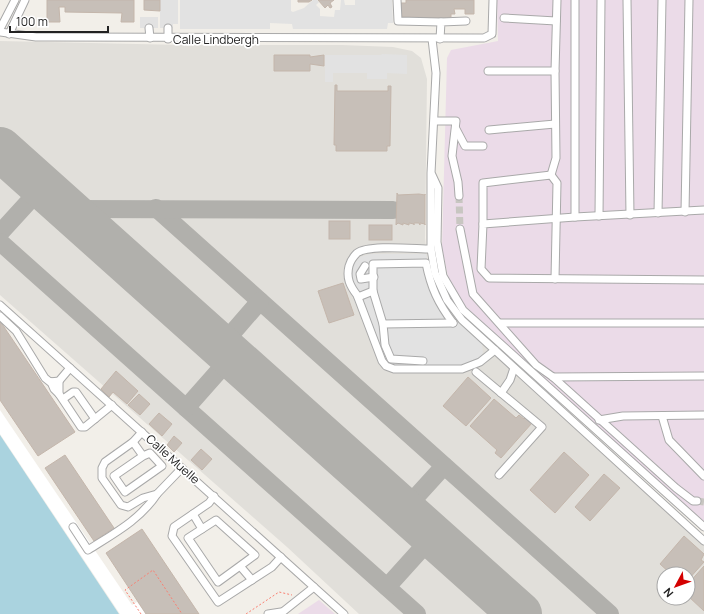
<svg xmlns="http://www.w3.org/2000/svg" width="704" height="614" viewBox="0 0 704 614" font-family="Manrope,sans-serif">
  <rect width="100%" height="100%" fill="#f2efe9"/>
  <g fill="#ebdbe8">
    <polygon points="497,0 704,0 704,525 465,307 449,281 442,248 447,58 451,50 498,41"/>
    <polygon points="319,600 335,614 298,614"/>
  </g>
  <path fill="#e1dfda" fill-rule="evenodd" d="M0 41 182 45H342L393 47 412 51 421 58 427 79 425 238 428 264 434 286 442 302 453 317 704 544V614H359L287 547 0 295ZM664 574H688V598H664Z"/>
  <g fill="#e2e2e2">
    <polygon points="160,0 178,0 178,24 173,24 173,28 160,28"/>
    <polygon points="180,0 291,0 291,11 293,12 304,8 313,0 317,0 319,2 316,5 320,9 320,16 334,17 335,10 340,10 341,0 344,0 345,5 355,5 355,0 392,0 393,23 388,23 387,29 293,29 292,24 270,23 270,29 180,29"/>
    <rect x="140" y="17" width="18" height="11"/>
    <polygon points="382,54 407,55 407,74 387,73 387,79 367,79 367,73 333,73 333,82 325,82 325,55 381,55"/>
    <polygon points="370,254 426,254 434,286 442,302 453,318 482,344 483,352 481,357 468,364 460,365 391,365 386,362 360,291 357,290 352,282 351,269 353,264 360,257"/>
  </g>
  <polygon fill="#aad3df" points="0,435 119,614 0,614"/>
  <polygon fill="#fff" points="0,410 132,605 137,602 146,614 120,614 0,434"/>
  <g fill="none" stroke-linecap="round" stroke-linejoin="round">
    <g stroke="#b1b0ac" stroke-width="18">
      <polyline points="156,208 610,614"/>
      <polyline points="67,209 393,210"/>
      <polyline points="0,233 42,187"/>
      <polyline points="0,242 417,614"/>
      <polyline points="221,346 260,301"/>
      <polyline points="186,408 232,356"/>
      <polyline points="404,510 444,466"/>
      <polyline points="387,587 433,536"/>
    </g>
    <polyline stroke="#b1b0ac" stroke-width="44" points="0,149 520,614"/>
  </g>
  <g fill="#c7bfb8" stroke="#c4b6ab">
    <polygon points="47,0 134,0 134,22 121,22 122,13 65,12 65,7 59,7 60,22 47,22"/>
    <polygon points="144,0 160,0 160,11 144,10"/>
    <polygon points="298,0 312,0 309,2 298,2"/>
    <polygon points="318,0 334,0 330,3 332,7 330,8 328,5 325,8"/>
    <polygon points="406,0 474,0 474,14 465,14 465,9 454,9 455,14 451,14 451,17 445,18 402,17 401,3 406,3"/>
    <polygon points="274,55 310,55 310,57 324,55 324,66 310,64 310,71 274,71"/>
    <polygon points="335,85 337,85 337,91 388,91 388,86 391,86 390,146 387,146 387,151 336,151 336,145 334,145"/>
    <polygon points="397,193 398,195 419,194 425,195 425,194 425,225 425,224 420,223 420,225 419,223 414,223 414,225 414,224 409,223 409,225 403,223 403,225 398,223 396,225"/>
    <rect x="329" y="221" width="21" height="18"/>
    <rect x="369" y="225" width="23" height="15"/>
    <polygon points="343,283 354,315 329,323 318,291"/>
    <polygon points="0,321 75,432 38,456 0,400"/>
    <polygon points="116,371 138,391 127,404 113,392 109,397 101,389"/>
    <polygon points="468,377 491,398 466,426 443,406"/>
    <polygon points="139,394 150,404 140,415 128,405"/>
    <polygon points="494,399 516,418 519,415 524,419 526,417 532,423 501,458 495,453 497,450 470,426"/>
    <polygon points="159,413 172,424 162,436 149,424"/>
    <polygon points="174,436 182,443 174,452 167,445"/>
    <polygon points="201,449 212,459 202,470 191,460"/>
    <polygon points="564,452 589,475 555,513 530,490"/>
    <polygon points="65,455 114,528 94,541 45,468"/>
    <polygon points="604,474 620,488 590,521 575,507"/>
    <polygon points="142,529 199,614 146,614 106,553"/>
    <polygon points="684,536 704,554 701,560 704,562 688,580 688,574 671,574 660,564"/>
    <polygon points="704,566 704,611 688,596 688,584"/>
  </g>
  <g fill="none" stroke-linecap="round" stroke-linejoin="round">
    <g stroke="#c8c6c1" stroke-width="7" stroke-dasharray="7 3.5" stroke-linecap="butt">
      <polyline points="459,196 460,229"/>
      <polyline points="697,501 704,502"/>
    </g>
    <defs>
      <g id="minor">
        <polyline points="397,0 398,21 441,22"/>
        <polyline points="575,0 575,217"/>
        <polyline points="627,0 630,215"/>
        <polyline points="504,18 556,21"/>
        <polyline points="149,28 150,38"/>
        <polyline points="168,28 168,39"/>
        <polyline points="0,29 15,0"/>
        <polyline points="0,32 36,37 55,37 484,38 492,34 493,0"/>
        <polyline points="9,34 25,0"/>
        <polyline points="432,39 436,73 431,173 431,249 435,273 447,300 462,320 704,541"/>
        <polyline points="440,39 441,22 466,21"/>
        <polyline points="488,71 555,71 556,158 551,175"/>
        <polyline points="555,71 557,0"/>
        <polyline points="435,121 456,121 452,156 458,182 459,196"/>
        <polyline points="456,129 465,146 483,146"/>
        <polyline points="489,130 555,124"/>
        <polyline points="432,175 438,188 437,242 443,276 463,310 704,527"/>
        <polyline points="704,210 575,217 483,224 481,269 489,278 704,280"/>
        <polyline points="685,212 689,0"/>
        <polyline points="658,213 662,0"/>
        <polyline points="599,216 601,0"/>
        <polyline points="483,224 483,183 551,175 557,183 555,279"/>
        <polyline points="460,229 473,294 536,365 553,377 676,488 693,501 697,501"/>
        <path d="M431 249C415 249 369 244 357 253 354 256 350 262 349 266 346 278 350 286 357 295L382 361 386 366 394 369H462L480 362 495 350"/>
        <polyline points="365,266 360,274 361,279 374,277"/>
        <path d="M373 291V264L426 263C431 288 438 303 453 323"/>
        <polyline points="358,297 373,291 383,324 385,345 391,359 423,361"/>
        <polyline points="0,305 344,614"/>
        <polyline points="0,316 16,331 45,378 50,382 59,381 70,368"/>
        <polyline points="500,323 704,323"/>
        <polyline points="383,324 453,323"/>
        <polyline points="476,372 542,427 499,475"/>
        <polyline points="553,377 704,376"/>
        <polyline points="51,382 54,389 59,394 59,381"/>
        <polyline points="501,393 510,380 514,368"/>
        <polyline points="59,394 81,427 85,427 112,405"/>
        <polyline points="63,399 73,392 76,392 95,419"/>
        <polyline points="662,416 669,440 704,476"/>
        <polyline points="599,420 623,416 704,415"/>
        <polyline points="142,432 133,442 105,462 102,468 102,478 121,505 128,507 143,498 157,494 182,468"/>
        <polyline points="133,442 143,456 114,476 125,492 162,466 150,453 143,456"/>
        <polyline points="214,496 209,503 174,527 172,536 218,602 272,567 281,557"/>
        <polyline points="193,514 202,529"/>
        <path d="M73 527 88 550C113 534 140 520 157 494"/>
        <polyline points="240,566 218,582 188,538 216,520 255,555 240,566 252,580"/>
        <polyline points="268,614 281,612"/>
        <polyline points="280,614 314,587"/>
      </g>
    </defs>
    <use href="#minor" stroke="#a9a9a9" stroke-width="9"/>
    <g stroke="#fa8072" stroke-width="1" stroke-dasharray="2 2" stroke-linecap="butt">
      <polyline points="141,614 125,590 153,570 182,614"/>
      <polyline points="246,614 279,592 292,595"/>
    </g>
    <use href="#minor" stroke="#fff" stroke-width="7"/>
  </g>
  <g text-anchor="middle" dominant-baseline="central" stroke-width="3.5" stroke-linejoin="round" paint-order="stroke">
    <g font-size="12" fill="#222" stroke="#fff">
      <text x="216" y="39">Calle Lindbergh</text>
      <text transform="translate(173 459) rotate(42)">Calle Muelle</text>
    </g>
  </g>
  <g transform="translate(676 586) rotate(229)"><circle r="19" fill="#ffffff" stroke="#a7a7a7"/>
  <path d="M0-3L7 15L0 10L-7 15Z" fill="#d40000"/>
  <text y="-6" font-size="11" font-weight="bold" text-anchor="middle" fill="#222222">N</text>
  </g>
  <path d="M10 26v6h98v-6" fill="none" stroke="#222222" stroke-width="2"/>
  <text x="16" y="26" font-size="12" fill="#222222" stroke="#ffffff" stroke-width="3" paint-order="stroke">100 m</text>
</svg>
